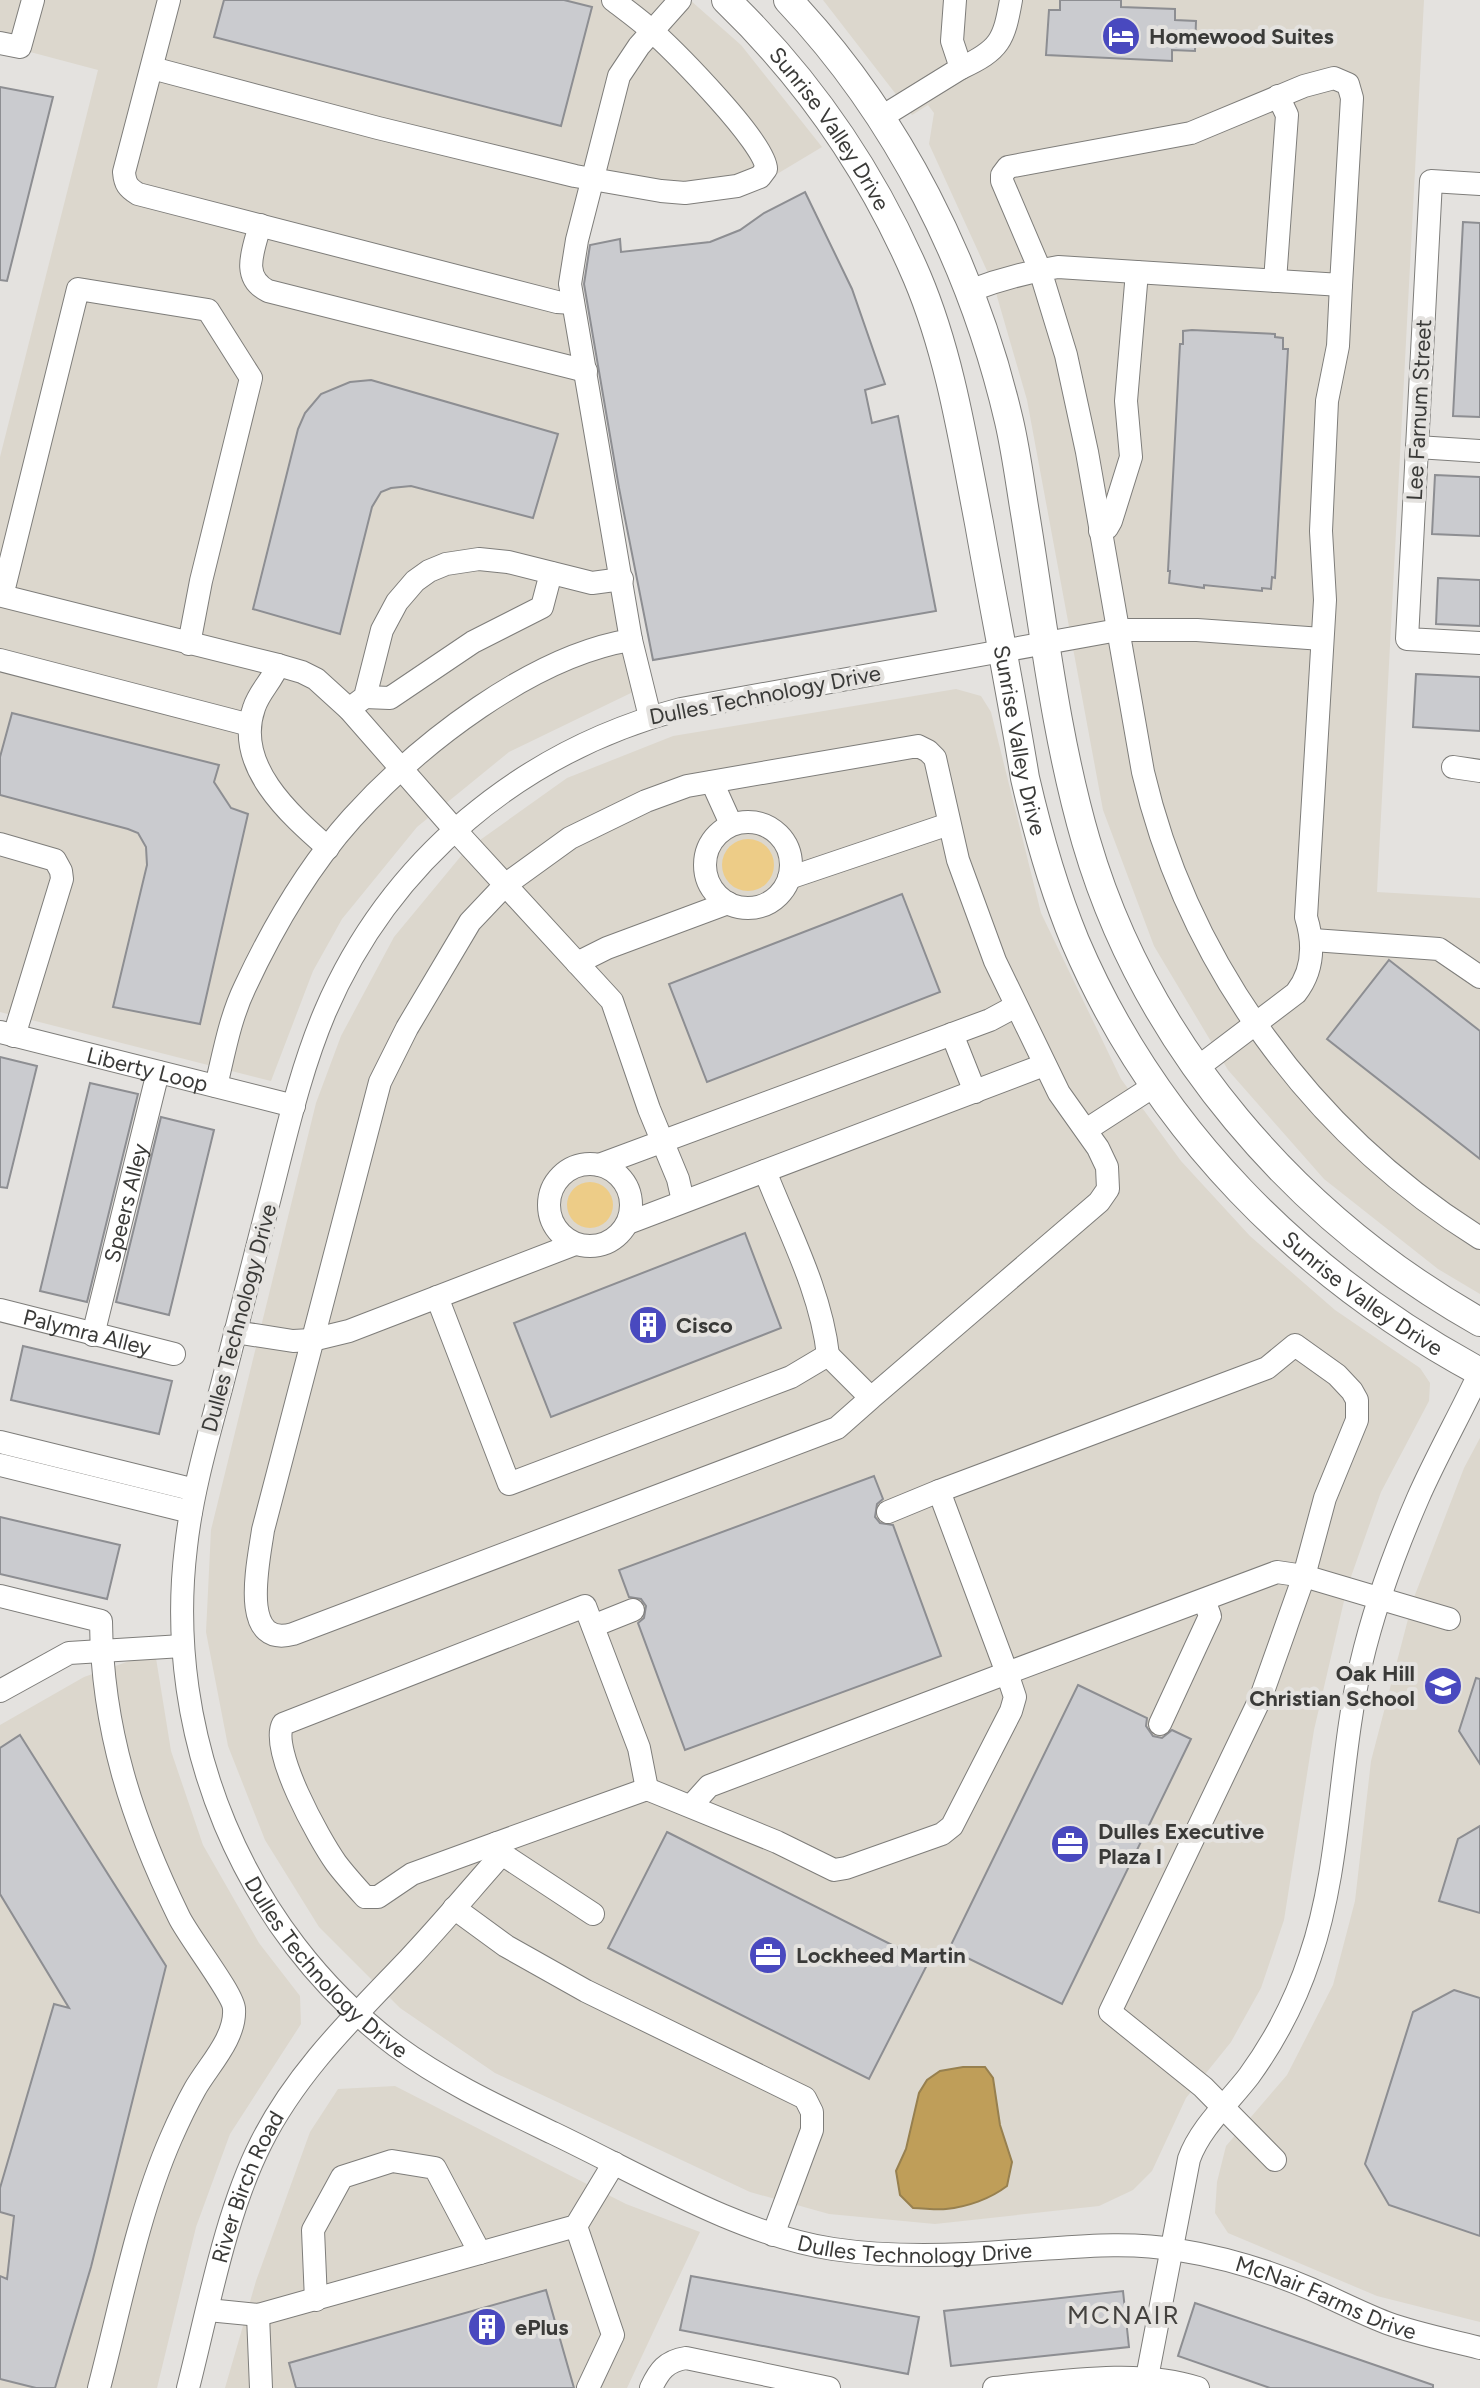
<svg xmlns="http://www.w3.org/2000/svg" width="1480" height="2388" viewBox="0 0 1480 2388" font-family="Figtree,sans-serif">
  <rect width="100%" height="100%" fill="#e4e2df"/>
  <g fill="#dcd7cd">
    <polygon points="0,0 690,0 741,45 822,147 762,183 698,199 585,181 563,283 633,692 509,752 417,827 342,919 313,971 271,1081 0,1012 0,457 98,70 0,44"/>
    <polygon points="823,0 1424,0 1377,892 1480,898 1480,1294 1438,1269 1324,1179 1228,1070 1154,946 1103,810 1027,400 994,286 929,144 934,113 928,105 912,115"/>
    <polygon points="956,689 981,696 991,712 1041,913 1121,1079 1181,1161 1250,1236 1335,1310 1420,1368 1430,1383 1429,1401 1381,1492 1347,1588 1314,1730 1284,1920 1261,1988 1231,2042 1186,2098 1152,2171 1133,2190 1099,2206 935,2224 829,2214 750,2192 495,2073 400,2008 319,1927 265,1840 228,1746 206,1632 211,1530 316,1103 341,1036 394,937 466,850 567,778 673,736"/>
    <polygon points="1480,1438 1480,2322 1377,2296 1228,2233 1215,2213 1217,2182 1226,2146 1287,2075 1333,1985 1355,1901 1371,1761 1413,1600 1464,1468"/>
    <polygon points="155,1652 171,1751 203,1845 259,1943 300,1996 301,2024 230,2134 196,2227 157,2388 0,2388 0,1725 84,1677"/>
    <polygon points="395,2086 626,2204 700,2232 627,2388 225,2388 256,2281 310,2132 338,2089"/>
  </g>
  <g fill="#edcc87">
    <circle cx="748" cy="865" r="26"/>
    <circle cx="590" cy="1205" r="23"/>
  </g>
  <path fill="#bf9e59" stroke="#97804f" stroke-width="2" d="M963 2067H985L993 2078 1000 2125 1012 2162 1007 2186C990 2199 967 2207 946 2209 935 2210 924 2208 913 2208L900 2195 896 2171 906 2149 919 2093 927 2080 940 2071Z"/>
  <g fill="#cacbcf" stroke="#8d8e92" stroke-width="2">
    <polygon points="224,0 564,0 592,7 561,126 214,37"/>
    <polygon points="1060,0 1121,0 1121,7 1175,9 1175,20 1196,21 1195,51 1172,50 1172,61 1046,55 1049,10 1060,10"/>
    <polygon points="0,87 53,97 7,281 0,280"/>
    <polygon points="805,192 852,289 885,384 865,390 872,423 898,416 936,611 653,660 619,488 584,284 590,245 620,239 621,252 710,242 740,230 764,213"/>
    <polygon points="1463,222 1480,223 1480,417 1453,416"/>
    <polygon points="1192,330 1275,334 1275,337 1283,338 1283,349 1288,349 1275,578 1272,577 1271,589 1262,588 1262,591 1204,585 1204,588 1169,583 1170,571 1168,571 1180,344 1183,344 1183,331"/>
    <polygon points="371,380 558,434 533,518 411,486 391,488 381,492 372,507 340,634 253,609 298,429 305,413 321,394 350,382"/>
    <polygon points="1435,475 1480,477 1480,536 1432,534"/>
    <polygon points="1438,578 1480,580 1480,626 1436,624"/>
    <polygon points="1416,674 1480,677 1480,731 1413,727"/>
    <polygon points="12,713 219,765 214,782 231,808 248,814 200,1024 113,1007 147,865 146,847 138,833 128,829 0,795 0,757"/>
    <polygon points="902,894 940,992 707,1082 669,984"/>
    <polygon points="1389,960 1480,1031 1480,1159 1327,1039"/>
    <polygon points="0,1057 37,1066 7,1188 0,1187"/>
    <polygon points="90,1083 138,1094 87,1302 40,1291"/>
    <polygon points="161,1117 214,1130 169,1315 116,1302"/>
    <polygon points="745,1233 781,1328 551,1417 514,1323"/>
    <polygon points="23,1346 172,1381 159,1434 11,1400"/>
    <polygon points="874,1476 883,1499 877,1504 875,1517 880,1523 893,1525 941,1656 685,1750 638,1623 644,1618 646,1606 641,1599 629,1597 619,1570"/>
    <polygon points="0,1517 120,1545 107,1599 0,1574"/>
    <polygon points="1476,1678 1480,1679 1480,1764 1459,1731"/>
    <polygon points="1078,1685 1147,1718 1146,1726 1153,1736 1162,1738 1172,1730 1191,1739 1062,2004 949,1949"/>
    <polygon points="20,1735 166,1966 91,2267 55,2388 36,2388 0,2379 0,2276 7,2279 14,2216 0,2212 0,2188 54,2004 69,2008 0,1894 0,1748"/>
    <polygon points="1480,1826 1480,1913 1439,1901 1458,1839"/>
    <polygon points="667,1832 928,1963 869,2079 608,1948"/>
    <polygon points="1454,1990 1480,1998 1480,2236 1389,2205 1365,2164 1413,2012"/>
    <polygon points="691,2276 919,2317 908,2374 680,2330"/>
    <polygon points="546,2290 574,2388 296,2388 289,2363"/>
    <polygon points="1123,2291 1129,2347 951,2366 944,2311"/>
    <polygon points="1195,2303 1433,2385 1433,2388 1270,2388 1178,2356"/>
  </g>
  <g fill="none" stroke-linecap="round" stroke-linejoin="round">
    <defs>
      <g id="minor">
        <path d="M169 0 124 172C125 184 128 188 138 194L557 302 573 303"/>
        <polyline points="0,43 20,47 33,0"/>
        <path d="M152 68 378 128 575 176 661 191 685 193 737 186 760 177 766 169C767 144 674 51 652 31 640 20 626 10 613 0"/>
        <path d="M961 68C1000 50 1004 40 1011 0"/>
        <polyline points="880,118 961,68 952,41 955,0"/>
        <polyline points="1480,184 1431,181 1407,639 1480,643"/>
        <path d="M260 225C254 249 240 277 268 291L586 371"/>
        <polyline points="1275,281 1287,115 1278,96"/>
        <path d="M969 291C998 280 1028 272 1058 267L1341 285 1352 98 1348 84 1334 78 1304 86 1191 133 1008 167 1002 175V181L1040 270 1066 355 1087 452 1143 772C1188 964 1312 1133 1480 1238"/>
        <polyline points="1417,447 1480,451"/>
        <polyline points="1100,531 1107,528 1111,521 1131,457 1126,401 1137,272"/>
        <path id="s1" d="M1322 639 1197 630H1118L681 709C522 751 390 860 325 1012 300 1071 286 1135 270 1197 254 1260 238 1322 222 1385 208 1438 192 1492 186 1547 163 1736 243 1931 396 2046 445 2082 499 2107 553 2133 639 2174 740 2235 833 2249 893 2258 954 2256 1013 2251 1067 2248 1124 2240 1178 2250 1223 2257 1269 2271 1311 2289 1336 2300 1361 2313 1387 2323 1417 2334 1449 2340 1480 2348"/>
        <polyline points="189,644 201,581 251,378 208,310 78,289 2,596 278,665"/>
        <polyline points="0,660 250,725"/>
        <polyline points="365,697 390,698 473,642 542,607 551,573"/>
        <polyline points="349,709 365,697 382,630 397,602 415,581 429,571 446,564 479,559 508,562 592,583 622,579"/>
        <polyline points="650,717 631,640 570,284 577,240 619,76 639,46 680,0"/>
        <polyline points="1453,767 1480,771"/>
        <polyline points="712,782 731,824"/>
        <circle cx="748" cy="865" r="43"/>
        <polyline points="0,844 55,860 61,871 62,879 14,1036"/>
        <path d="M328 848C289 814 234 765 254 708 259 692 272 681 278 665L302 672 316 679 349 709 455 830 612 1001 649 1109 678 1179 683 1201"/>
        <polyline points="789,878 949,824"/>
        <polyline points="1313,940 1439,949 1480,977"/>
        <polyline points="577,963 607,948 728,903"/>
        <path id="s2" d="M0 1032 294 1106"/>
        <polyline points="952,1034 975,1092"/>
        <path d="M1197 1068 1296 993C1314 970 1314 943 1306 917L1325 600 1321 531 1327 401 1338 346 1341 285"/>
        <path d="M216 1086C224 1053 230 1018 245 987 273 927 308 867 352 818 419 744 532 656 631 640"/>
        <polyline points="1086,1130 1154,1086"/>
        <circle cx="590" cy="1205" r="41"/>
        <polyline points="599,1165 990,1020 1016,1006"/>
        <polyline points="628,1223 1044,1065"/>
        <path d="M437 1297 509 1484 791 1377 828 1355C821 1291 788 1230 765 1171"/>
        <path id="s3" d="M0 1310 174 1354"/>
        <polyline points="235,1332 293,1341 312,1340 349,1331 575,1244"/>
        <path id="s4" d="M93 1335 158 1072"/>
        <path d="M828 1355 871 1398 1099 1202 1108 1189 1107 1167 1098 1148 1059 1093 995 961 958 860 935 758 928 751 918 746 687 786 646 801 570 838 505 885 470 922 407 1028 380 1082 263 1530C259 1560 238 1649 293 1634L837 1428 871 1398"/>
        <polyline points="0,1442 195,1490"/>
        <polyline points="0,1465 191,1512"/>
        <polyline points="939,1491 1007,1673 1277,1572 1304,1576 1449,1619"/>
        <polyline points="888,1512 939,1491 1267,1368 1295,1345 1337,1375 1352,1391 1357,1400 1357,1420 1325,1498 1304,1576 1261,1697 1110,2012 1203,2087 1275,2160"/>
        <path d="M0 1596 101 1621C102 1729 132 1821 179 1917 188 1936 234 1995 234 2009 236 2038 208 2066 195 2089 186 2105 178 2122 171 2138 138 2213 120 2308 99 2388"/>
        <polyline points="593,1626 633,1610"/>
        <polyline points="0,1691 69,1653 182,1646"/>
        <polyline points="1160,1724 1210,1616 1204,1600"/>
        <path d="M497 1843 412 1874 378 1897H365C355 1886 345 1875 336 1863 319 1839 269 1749 283 1724L585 1606 639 1748 647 1789"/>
        <polyline points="502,1854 593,1914"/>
        <polyline points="454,1908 506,1946 586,1991 805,2098 812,2112 812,2130 773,2235"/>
        <polyline points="576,2226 613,2335 588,2388"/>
        <polyline points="316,2300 313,2230 342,2177 392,2161 435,2168 480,2253"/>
        <polyline points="208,2310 258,2315 576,2226 614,2163"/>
        <polyline points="258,2315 261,2388"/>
        <path id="s5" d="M188 2388C208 2310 225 2214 261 2143 297 2071 354 2017 409 1959 441 1925 471 1889 502 1854L497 1843 647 1789 777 1842 834 1870 846 1868 942 1834 952 1826 1011 1711 1015 1697 1007 1673 709 1786 691 1806"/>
        <path d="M651 2388C659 2371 666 2361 686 2358L829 2388"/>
        <path d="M994 2388C1057 2382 1139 2368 1198 2388"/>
        <path d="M1145 2388 1189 2159C1200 2128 1229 2102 1249 2076 1275 2040 1296 2000 1310 1957 1341 1867 1339 1759 1361 1664 1374 1608 1395 1551 1418 1498 1437 1455 1460 1415 1480 1372"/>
      </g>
      <g id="major">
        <path id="s6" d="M726 0C808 79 872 172 917 277 950 355 963 440 979 523 994 608 1011 693 1025 778 1038 834 1053 888 1075 941 1155 1129 1302 1276 1480 1372"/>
        <path d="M788 0C898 116 973 266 1009 421 1016 451 1020 483 1025 513 1043 622 1055 735 1086 841 1146 1046 1296 1218 1480 1322"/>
      </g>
    </defs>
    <use href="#minor" stroke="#7e7d7a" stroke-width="24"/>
    <use href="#major" stroke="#7e7d7a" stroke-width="30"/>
    <use href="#minor" stroke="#fff" stroke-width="22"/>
    <use href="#major" stroke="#fff" stroke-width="28"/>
  </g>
  <defs>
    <symbol id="hotel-disc" viewBox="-11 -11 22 22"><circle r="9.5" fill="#4949bf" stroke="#e4e2df"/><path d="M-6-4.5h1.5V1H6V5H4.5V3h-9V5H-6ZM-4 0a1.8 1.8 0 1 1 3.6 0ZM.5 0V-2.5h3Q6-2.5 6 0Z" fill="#fff"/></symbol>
    <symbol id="building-disc" viewBox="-11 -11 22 22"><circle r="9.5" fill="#4949bf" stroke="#e4e2df"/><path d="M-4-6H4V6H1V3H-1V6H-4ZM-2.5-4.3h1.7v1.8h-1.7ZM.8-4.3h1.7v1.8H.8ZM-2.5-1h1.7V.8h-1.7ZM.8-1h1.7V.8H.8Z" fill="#fff"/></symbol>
    <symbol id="school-disc" viewBox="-11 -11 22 22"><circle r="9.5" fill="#4949bf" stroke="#e4e2df"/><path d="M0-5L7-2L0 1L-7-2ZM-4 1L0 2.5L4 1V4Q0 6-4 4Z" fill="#fff"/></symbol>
    <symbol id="office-disc" viewBox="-11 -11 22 22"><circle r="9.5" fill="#4949bf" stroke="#e4e2df"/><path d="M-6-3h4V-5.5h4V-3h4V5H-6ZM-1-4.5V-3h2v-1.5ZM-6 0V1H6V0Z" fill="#fff"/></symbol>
  </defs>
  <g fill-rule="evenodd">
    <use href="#hotel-disc" x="1099" y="14" width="44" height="44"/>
    <use href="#building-disc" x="626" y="1303" width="44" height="44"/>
    <use href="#school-disc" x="1421" y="1664" width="44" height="44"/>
    <use href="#office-disc" x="1048" y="1822" width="44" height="44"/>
    <use href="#office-disc" x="746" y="1933" width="44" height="44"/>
    <use href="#building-disc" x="465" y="2305" width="44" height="44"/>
  </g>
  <g text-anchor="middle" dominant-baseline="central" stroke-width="8" stroke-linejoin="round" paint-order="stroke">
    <g font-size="22" font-weight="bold" fill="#3a3a38" stroke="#e4e2df" text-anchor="start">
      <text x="1149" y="36">Homewood Suites</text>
      <text x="676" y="1325">Cisco</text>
      <text x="1415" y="1673" text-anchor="end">Oak Hill<tspan x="1415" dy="25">Christian School</tspan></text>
      <text x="1098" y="1831">Dulles Executive<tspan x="1098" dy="25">Plaza I</tspan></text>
      <text x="796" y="1955">Lockheed Martin</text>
      <text x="515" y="2327">ePlus</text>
    </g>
    <g font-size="22" fill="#3a3a38" stroke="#e4e2df">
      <text stroke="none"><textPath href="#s6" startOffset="166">Sunrise Valley Drive</textPath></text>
      <text transform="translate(1419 410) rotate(-87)">Lee Farnum Street</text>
      <text transform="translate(765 695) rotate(-11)">Dulles Technology Drive</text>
      <text stroke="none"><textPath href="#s6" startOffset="814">Sunrise Valley Drive</textPath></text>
      <text stroke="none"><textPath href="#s2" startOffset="152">Liberty Loop</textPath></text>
      <text stroke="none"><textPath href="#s4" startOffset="136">Speers Alley</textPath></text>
      <text stroke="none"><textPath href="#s6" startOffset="1484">Sunrise Valley Drive</textPath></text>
      <text transform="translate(239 1318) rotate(-75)">Dulles Technology Drive</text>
      <text stroke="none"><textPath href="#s3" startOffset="90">Palymra Alley</textPath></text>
      <text stroke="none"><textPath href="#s1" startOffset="2146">Dulles Technology Drive</textPath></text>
      <text stroke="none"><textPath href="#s5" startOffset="210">River Birch Road</textPath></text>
      <text stroke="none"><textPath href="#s1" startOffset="2818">Dulles Technology Drive</textPath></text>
      <text stroke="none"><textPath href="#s1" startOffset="3238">McNair Farms Drive</textPath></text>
    </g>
    <g font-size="26" letter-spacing="2" fill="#44423f" stroke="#e4e2df">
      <text x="1124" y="2315">MCNAIR</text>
    </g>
  </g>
</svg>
